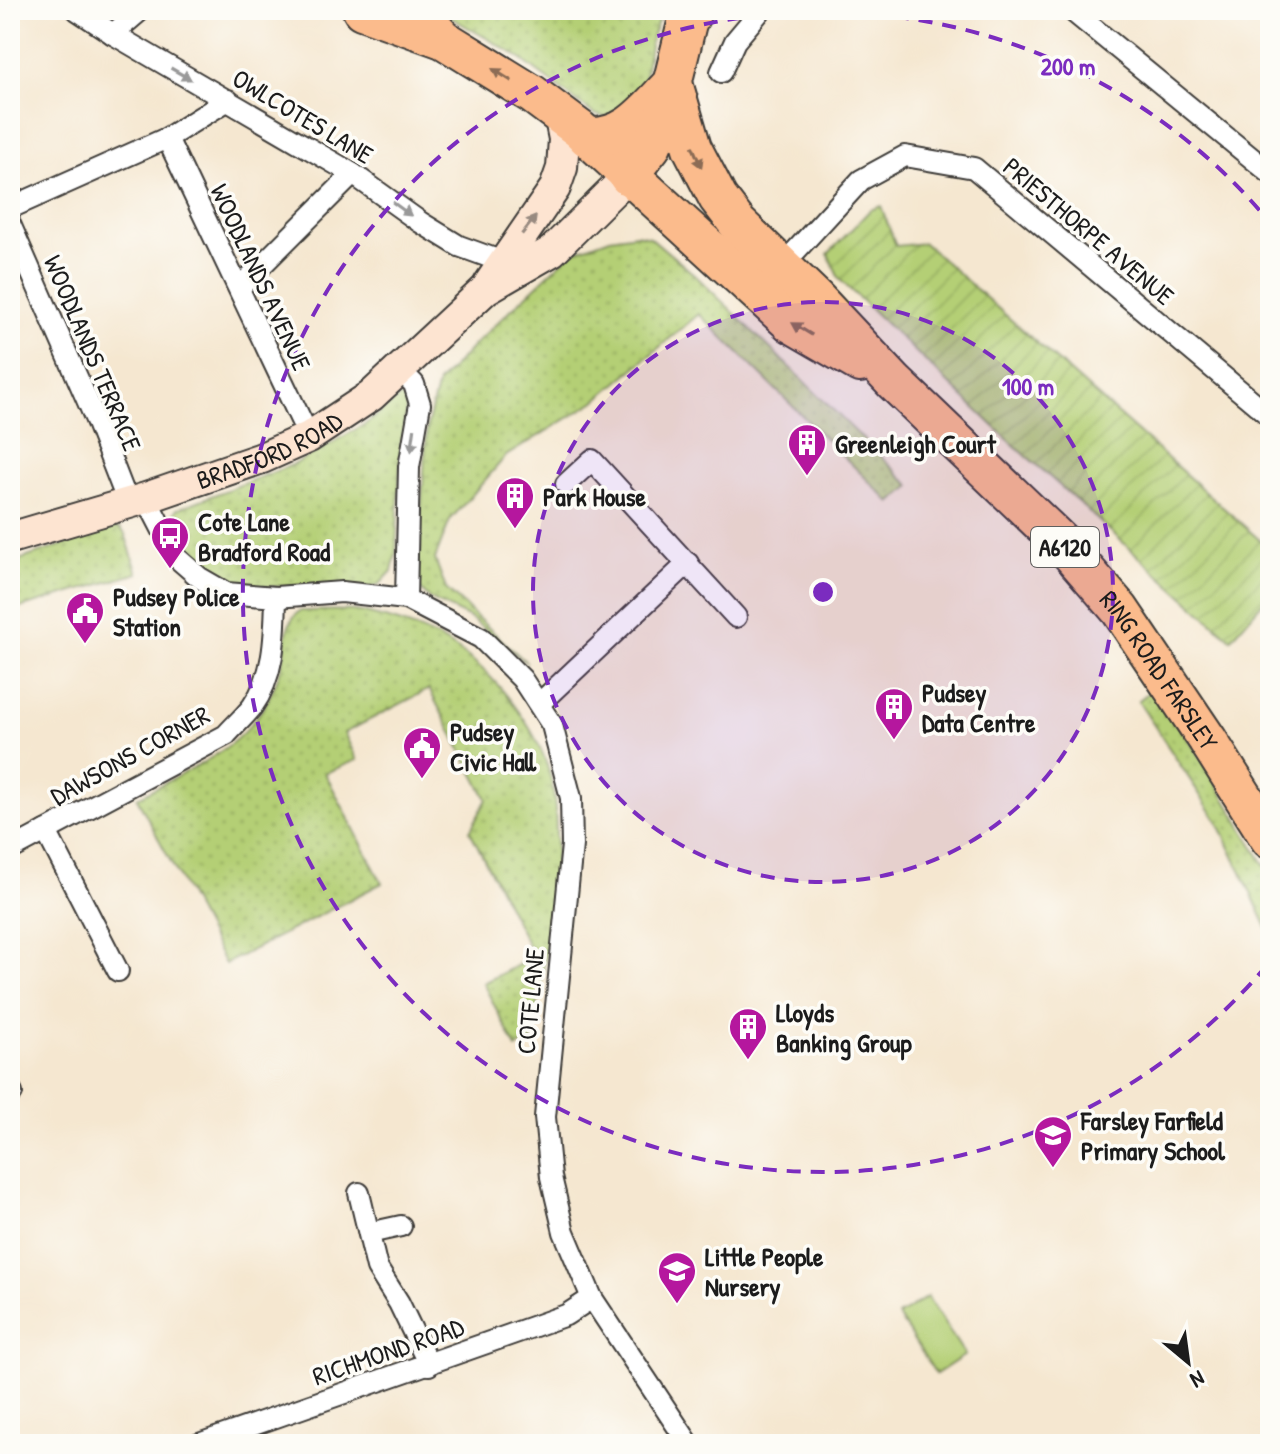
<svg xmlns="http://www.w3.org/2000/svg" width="1280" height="1454" viewBox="0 0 1280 1454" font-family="'Patrick Hand',sans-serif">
  <defs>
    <pattern id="grass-dots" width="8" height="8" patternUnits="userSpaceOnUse" patternTransform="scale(2)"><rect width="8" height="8" fill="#b4cf75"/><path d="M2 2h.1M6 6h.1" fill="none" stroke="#9ab165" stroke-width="1.8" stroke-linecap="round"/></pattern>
    <pattern id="garden-furrows" width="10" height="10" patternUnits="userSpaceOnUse" patternTransform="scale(2)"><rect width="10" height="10" fill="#b4cf75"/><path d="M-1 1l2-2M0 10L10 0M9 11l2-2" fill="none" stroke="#9ab165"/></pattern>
  </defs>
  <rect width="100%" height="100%" fill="#fdfcf7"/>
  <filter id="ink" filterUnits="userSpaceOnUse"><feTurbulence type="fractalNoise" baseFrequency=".0125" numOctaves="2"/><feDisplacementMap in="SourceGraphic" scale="16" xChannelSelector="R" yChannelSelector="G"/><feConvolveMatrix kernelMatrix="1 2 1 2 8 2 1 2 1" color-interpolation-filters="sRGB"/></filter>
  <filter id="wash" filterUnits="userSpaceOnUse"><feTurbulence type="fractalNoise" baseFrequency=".006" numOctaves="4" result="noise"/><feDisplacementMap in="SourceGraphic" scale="32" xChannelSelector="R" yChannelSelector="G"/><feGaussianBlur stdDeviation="1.8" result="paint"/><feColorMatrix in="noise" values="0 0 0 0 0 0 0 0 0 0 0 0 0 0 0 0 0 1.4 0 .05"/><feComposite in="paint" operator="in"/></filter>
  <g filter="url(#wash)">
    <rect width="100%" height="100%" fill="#f5e7d0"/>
    <g fill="url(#grass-dots)" stroke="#687648" stroke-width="2">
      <polygon points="438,10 662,10 651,40 641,97 608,118 594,114 514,54"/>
      <polygon points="636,234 650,237 695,275 911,486 891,503 699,314 594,402 506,456 450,520 435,559 446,589 527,663 470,618 430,599 416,585 427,427 438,383 480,339 572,252 610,238"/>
      <polygon points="400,397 404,398 407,403 401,443 396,553 392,571 380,584 369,588 348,585 260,587 235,585 198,566 182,549 169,522 177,509 295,464 367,423"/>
      <polygon points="115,527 121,529 125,534 138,573 10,611 10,563"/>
      <path d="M300 611C318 611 337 610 355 611 365 612 375 616 385 618 444 634 481 659 517 709 535 734 549 760 553 791 564 865 543 964 533 1039L516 1048 483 983 534 957 470 831 487 799 429 689 344 733 357 760 325 773 382 883 225 964 137 798C175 776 224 758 252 723 265 708 275 687 281 668 288 649 282 623 300 611Z"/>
      <polygon points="1154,688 1202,760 1270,874 1270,934 1218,822 1138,701"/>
    </g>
    <polygon fill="#b4cf75" stroke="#687648" stroke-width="2" points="927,1297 965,1355 936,1374 898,1316"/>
    <polygon fill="url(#garden-furrows)" stroke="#687648" stroke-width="2" points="881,206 896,246 924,243 1270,549 1270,594 1231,639 1003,435 839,279 828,254 870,210"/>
  </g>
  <g filter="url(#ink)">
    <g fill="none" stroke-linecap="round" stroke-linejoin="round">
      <defs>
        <g id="street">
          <polyline points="77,10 113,34 353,174 420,222 459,246 503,262"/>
          <polyline points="1071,10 1270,173"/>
          <polyline points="113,34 141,10"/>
          <polyline points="721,72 735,41 761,10"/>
          <polyline points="167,138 309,437"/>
          <polyline points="10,208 167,138 228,100"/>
          <polyline points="10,224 95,418 128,503"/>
          <polyline points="778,270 861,180 905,156 974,168 1270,416"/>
          <polyline points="239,288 353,174"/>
          <polyline points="400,370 414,384 420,404 409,467 406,599"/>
          <polyline points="566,484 592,460 736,617"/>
          <polyline points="146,498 177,558 200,578 226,593 276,597 342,592 406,599 481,638 522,679 552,725 571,798 572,845 545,1117 551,1177 564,1232 592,1298 689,1444"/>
          <polyline points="540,703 688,563"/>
          <polyline points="46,831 118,971"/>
          <path d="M10 850 226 735C234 726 244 717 252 707 275 675 275 635 276 597"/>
          <polyline points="10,1089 12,1093"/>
          <polyline points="359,1193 377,1268 399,1303 429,1365"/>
          <polyline points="369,1233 401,1226"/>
          <polyline points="199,1444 535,1326 566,1315 592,1298"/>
        </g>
        <g id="secondary">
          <polyline points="489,284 555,188 562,168 564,139 559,114"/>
          <path id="s1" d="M10 538 146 498 262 458 309 437 371 396 486 289 552 251 628 176"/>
        </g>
        <g id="highway">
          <polyline points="362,10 440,38"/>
          <polyline points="416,10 443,39 532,94 579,129 791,323 860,363"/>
          <path id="s2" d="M673 83 692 148 718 198 738 224 816 299 894 382 1062 543 1120 610 1207 739 1270 839"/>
          <path d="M587 137C625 139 644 113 668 88"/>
          <polyline points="628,176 651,147 664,117 687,23 693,10"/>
        </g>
      </defs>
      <use href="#street" stroke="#3d3a37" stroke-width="24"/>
      <use href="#secondary" stroke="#3d3a37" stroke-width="34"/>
      <use href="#highway" stroke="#3d3a37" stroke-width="42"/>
      <use href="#street" stroke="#fff" stroke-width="20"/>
      <use href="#secondary" stroke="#fde4d1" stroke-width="30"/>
      <use href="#highway" stroke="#fbbb8c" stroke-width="38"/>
    </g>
    <defs><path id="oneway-solid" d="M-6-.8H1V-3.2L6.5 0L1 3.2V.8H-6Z" transform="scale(2)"/></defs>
    <g fill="#999">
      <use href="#oneway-solid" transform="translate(181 74) rotate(30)"/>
      <use href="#oneway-solid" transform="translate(402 209) rotate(36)"/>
      <use href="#oneway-solid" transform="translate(413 440) rotate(98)"/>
    </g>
    <g fill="#8c6c54">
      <use href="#oneway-solid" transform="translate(502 75) rotate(-148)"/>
      <use href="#oneway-solid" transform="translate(697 157) rotate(67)"/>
      <use href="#oneway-solid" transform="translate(802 329) rotate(-149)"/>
    </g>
    <use fill="#988a80" href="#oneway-solid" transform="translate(529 225) rotate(-52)"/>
  </g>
  <circle cx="823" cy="592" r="290" fill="#7b2cbf" fill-opacity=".12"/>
  <g fill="none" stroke="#7b2cbf" stroke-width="4" stroke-dasharray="14 10">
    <circle cx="823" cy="592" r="290"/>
    <path d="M1267 965A580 580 0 1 1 1267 219"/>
  </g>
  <defs>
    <symbol id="building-pin" viewBox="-11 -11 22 30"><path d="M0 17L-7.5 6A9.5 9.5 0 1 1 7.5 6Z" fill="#b5179e" stroke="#fdfcf7"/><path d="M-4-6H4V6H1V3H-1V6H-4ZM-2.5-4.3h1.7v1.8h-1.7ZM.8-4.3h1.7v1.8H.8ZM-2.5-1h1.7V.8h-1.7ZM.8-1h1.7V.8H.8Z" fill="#fff"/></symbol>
    <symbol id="bus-pin" viewBox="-11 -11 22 30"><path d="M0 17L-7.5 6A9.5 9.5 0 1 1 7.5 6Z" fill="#b5179e" stroke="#fdfcf7"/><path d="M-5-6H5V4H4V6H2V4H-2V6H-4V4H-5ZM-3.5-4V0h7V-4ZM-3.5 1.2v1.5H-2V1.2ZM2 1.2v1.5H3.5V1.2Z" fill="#fff"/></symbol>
    <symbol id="civic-pin" viewBox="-11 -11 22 30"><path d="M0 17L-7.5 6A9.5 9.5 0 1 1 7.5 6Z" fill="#b5179e" stroke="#fdfcf7"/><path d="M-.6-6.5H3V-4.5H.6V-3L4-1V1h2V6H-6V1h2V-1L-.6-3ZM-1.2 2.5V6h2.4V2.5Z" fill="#fff"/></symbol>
    <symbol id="school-pin" viewBox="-11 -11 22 30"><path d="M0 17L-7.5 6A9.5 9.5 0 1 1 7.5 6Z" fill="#b5179e" stroke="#fdfcf7"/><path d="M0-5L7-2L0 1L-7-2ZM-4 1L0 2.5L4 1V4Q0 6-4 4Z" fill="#fff"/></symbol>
  </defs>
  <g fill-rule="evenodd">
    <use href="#building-pin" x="785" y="421" width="44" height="60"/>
    <use href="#building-pin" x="493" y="474" width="44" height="60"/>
    <use href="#bus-pin" x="148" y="514" width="44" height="60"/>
    <use href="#civic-pin" x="63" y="589" width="44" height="60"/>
    <use href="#building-pin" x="872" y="685" width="44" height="60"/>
    <use href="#civic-pin" x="400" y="724" width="44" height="60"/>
    <use href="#building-pin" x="726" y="1005" width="44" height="60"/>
    <use href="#school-pin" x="1031" y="1113" width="44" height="60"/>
    <use href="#school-pin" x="655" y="1249" width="44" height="60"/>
  </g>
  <g text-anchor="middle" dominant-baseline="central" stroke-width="7" stroke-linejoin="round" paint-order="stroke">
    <rect fill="#fdfcf7" stroke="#605f5e" stroke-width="2" x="1031" y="527" width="68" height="40" rx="6"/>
    <g font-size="24" font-weight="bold" fill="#1c1c1c">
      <text x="1065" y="547">A6120</text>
    </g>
    <g font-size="26" fill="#1c1c1c" stroke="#fdfcf7">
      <text transform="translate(303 116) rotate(31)">OWLCOTES LANE</text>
      <text transform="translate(1089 231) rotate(40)">PRIESTHORPE AVENUE</text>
      <text transform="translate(261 277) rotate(65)">WOODLANDS AVENUE</text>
      <text transform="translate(93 353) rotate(67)">WOODLANDS TERRACE</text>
      <text stroke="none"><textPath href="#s1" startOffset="274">BRADFORD ROAD</textPath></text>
      <text stroke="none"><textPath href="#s2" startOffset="772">RING ROAD FARSLEY</textPath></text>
      <text transform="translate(130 755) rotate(-29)">DAWSONS CORNER</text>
      <text transform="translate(530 1001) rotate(-85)">COTE LANE</text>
      <text transform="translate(388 1351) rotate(-19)">RICHMOND ROAD</text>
    </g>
    <g font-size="26" font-weight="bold" fill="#1c1c1c" stroke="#fdfcf7" text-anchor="start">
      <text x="835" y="443">Greenleigh Court</text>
      <text x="543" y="496">Park House</text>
      <text x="198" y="521">Cote Lane<tspan x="198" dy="30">Bradford Road</tspan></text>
      <text x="113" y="596">Pudsey Police<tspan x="113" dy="30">Station</tspan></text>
      <text x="922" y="692">Pudsey<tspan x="922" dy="30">Data Centre</tspan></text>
      <text x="450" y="731">Pudsey<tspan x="450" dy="30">Civic Hall</tspan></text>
      <text x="776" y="1012">Lloyds<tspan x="776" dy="30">Banking Group</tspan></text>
      <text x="1081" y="1120">Farsley Farfield<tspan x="1081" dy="30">Primary School</tspan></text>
      <text x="705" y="1256">Little People<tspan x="705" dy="30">Nursery</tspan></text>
    </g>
  </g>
  <circle cx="823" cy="592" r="12" fill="#7b2cbf" stroke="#fdfcf7" stroke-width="4"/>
  <g font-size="24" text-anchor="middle" font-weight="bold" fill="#7b2cbf" stroke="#fdfcf7" stroke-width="7" stroke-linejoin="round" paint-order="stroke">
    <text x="1068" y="75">200 m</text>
    <text x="1028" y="395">100 m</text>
  </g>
  <rect width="1280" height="1454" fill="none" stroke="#fdfcf7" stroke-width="40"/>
  <g transform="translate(1188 1362) rotate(151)" stroke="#fdfcf7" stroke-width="6" paint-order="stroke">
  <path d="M0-6L14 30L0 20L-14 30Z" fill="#1c1c1c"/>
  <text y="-12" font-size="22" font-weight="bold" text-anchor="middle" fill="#1c1c1c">N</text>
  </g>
</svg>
